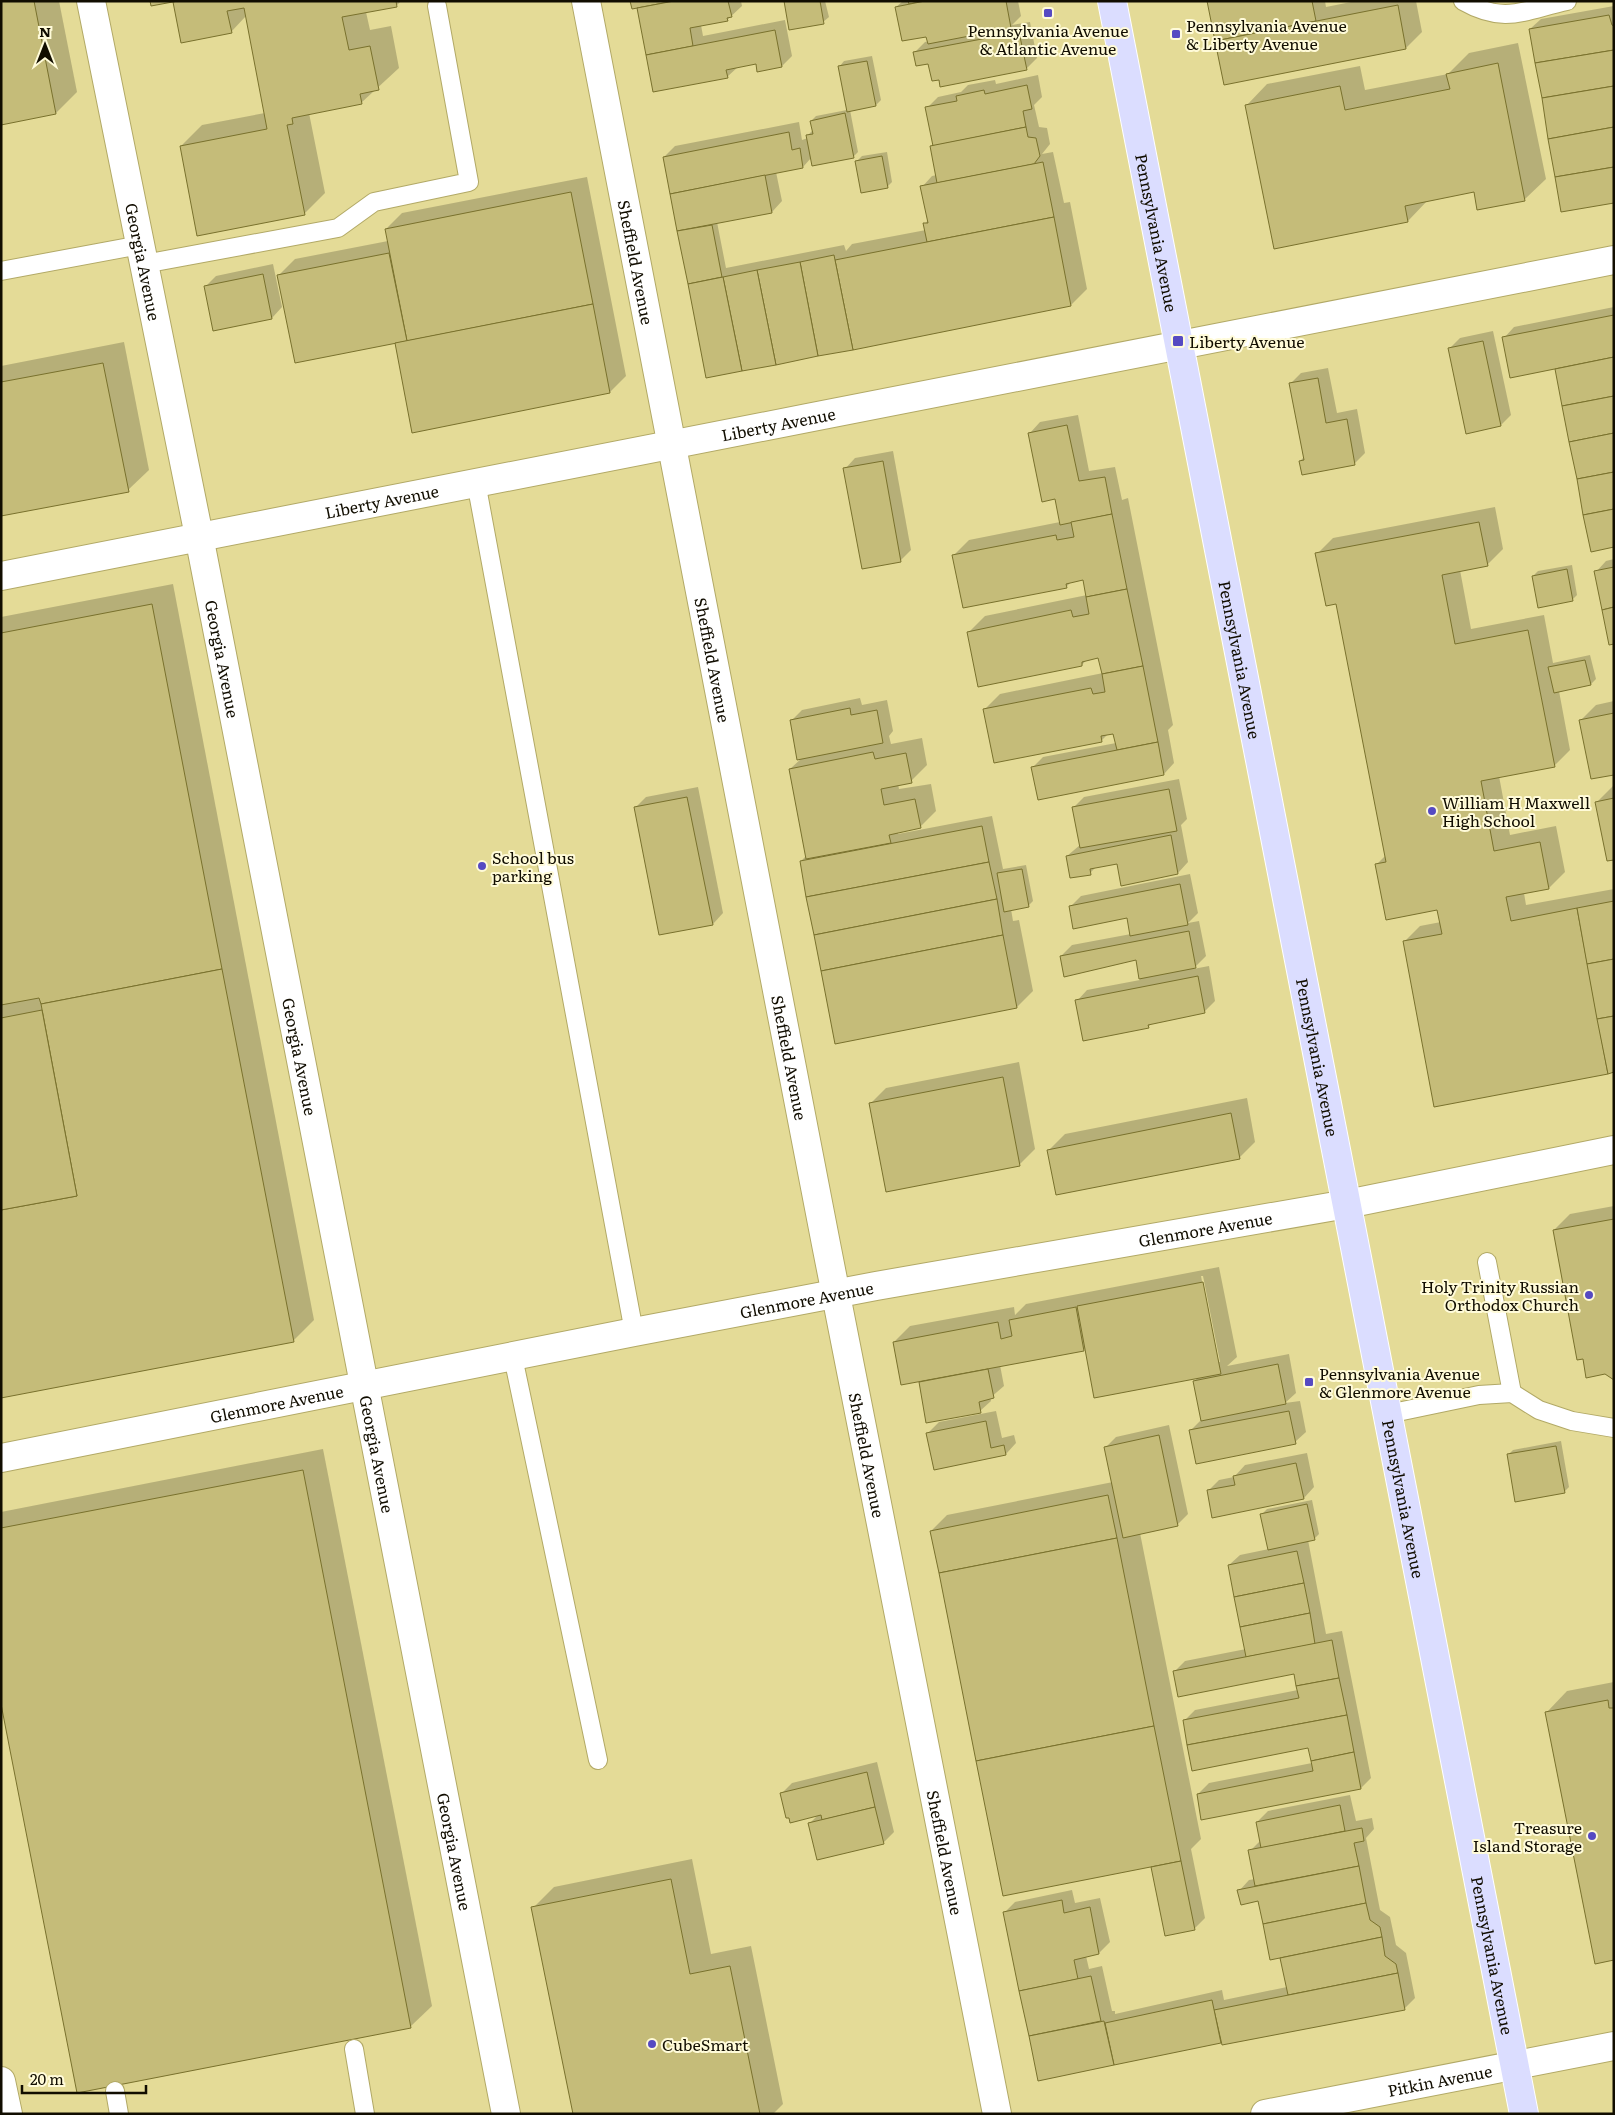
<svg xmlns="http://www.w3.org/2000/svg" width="1615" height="2115" viewBox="0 0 1615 2115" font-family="Literata,serif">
  <rect width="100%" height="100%" fill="#e4db97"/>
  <g fill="#0003" fill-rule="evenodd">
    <polygon points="1,1 59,1 77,92 56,113 1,124"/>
    <polygon points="174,1 401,1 396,6 366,12 370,30 391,26 399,68 361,103 309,113 325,193 304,214 181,146 202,125 265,113 246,16 231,32 182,41"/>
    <polygon points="632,1 741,1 742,6 727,20 701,25 703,36 785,20 792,56 782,66 757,63 739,66 727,77 638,9"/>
    <polygon points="785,1 825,1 829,17 823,22"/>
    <polygon points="903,1 1018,1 1021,16 1012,25 1030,22 1037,58 1026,69 939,78 929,63 914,53 925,42 929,41 927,35 896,7"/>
    <polygon points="1209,1 1325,1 1326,7 1356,1 1416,1 1422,32 1406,48 1225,84"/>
    <polygon points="1614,6 1614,201 1530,29 1541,19"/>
    <polygon points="1518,43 1546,179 1525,199 1478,209 1475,191 1428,200 1408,221 1247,105 1267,84 1360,66 1365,90 1448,74 1469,53"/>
    <polygon points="872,56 881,100 876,105 850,110 858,152 853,157 811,158 803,167 776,172 782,201 772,212 717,222 726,268 844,245 846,251 852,244 926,230 925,224 928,220 922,187 932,176 937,175 931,147 934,144 927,108 938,97 961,92 968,85 995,80 996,84 1038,75 1042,97 1034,105 1039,127 1047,128 1050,144 1042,154 1053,152 1064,203 1070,202 1087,289 1071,305 707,376 664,157 675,146 799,122 802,140 808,138 807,136 813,130 811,121 816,116 847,110 839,67 844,61"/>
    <polygon points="887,152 892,182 887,187 857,161 862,156"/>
    <polygon points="587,177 626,376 610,392 396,341 279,275 295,259 388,241 386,229 402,213"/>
    <polygon points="273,264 282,307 272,318 205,287 216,276"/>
    <polygon points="1614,307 1614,546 1592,551 1556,367 1504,338 1514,327"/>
    <polygon points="1493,331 1511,415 1501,425 1449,349 1460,338"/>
    <polygon points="124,342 149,470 128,490 1,515 1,366"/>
    <polygon points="1328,368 1337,413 1357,409 1365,453 1354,464 1300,461 1304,457 1290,384 1301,373"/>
    <polygon points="1078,415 1089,471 1115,467 1122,500 1128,498 1173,725 1168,730 1174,763 1164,774 1032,768 1043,757 1116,743 1114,732 1109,733 1101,741 984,710 1000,694 1103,673 1099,657 1087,659 1082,665 969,632 985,616 1087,595 1084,579 1072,581 1066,587 953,556 969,540 1060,522 1056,498 1030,433 1040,422"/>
    <polygon points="893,451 911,550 901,560 863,568 845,469 855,458"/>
    <polygon points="1495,507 1503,549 1487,565 1460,570 1471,629 1544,615 1553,663 1590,655 1596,679 1591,684 1559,691 1570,750 1554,766 1499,776 1510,835 1556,826 1565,872 1549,888 1524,893 1526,905 1614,889 1614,1071 1404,942 1420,926 1441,922 1438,909 1376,865 1386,855 1337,603 1317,554 1333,538"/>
    <polygon points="1614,559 1614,643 1596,572 1606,561"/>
    <polygon points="1572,565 1577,595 1572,600 1533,576 1538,571"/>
    <polygon points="173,584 314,1320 293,1341 1,1397 1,617"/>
    <polygon points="860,698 862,705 887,700 893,731 889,736 891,744 922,738 927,765 911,781 898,784 899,789 931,784 936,811 920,827 898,832 898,834 992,816 1003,869 1026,865 1033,901 1028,906 1011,909 1013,921 1019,920 1033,991 1017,1007 801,861 807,855 790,769 802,758 791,721 802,710"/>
    <polygon points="1614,701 1614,773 1580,721 1596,705"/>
    <polygon points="1179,779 1187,819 1181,825 1188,862 1178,873 1118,862 1097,866 1090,873 1067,856 1080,845 1073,808 1084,797"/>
    <polygon points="1613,786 1614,786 1614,858 1597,802"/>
    <polygon points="698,787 723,913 713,924 635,808 646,797"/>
    <polygon points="1190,874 1198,913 1188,923 1199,921 1206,956 1193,969 1209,966 1215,1001 1204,1012 1152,1023 1148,1027 1077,1001 1087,990 1140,980 1137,959 1061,956 1072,945 1131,934 1128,916 1070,907 1081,896"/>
    <polygon points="1019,1062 1035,1149 1019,1165 870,1104 886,1088"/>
    <polygon points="1247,1098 1255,1142 1239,1158 1049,1150 1065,1134"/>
    <polygon points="1614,1206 1614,1378 1554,1230 1570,1214"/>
    <path d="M1219 1267 1237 1357 1227 1366 1289 1354 1296 1393 1285 1403 1300 1401 1306 1432 1295 1442 1190 1431 1201 1420 1194 1381 1199 1377 1086 1347 1084 1350 1000 1365 1004 1386 990 1398 991 1401 980 1411 920 1383 923 1380 894 1342 910 1326 1014 1307 1015 1315 1026 1304ZM1201 1276H1203L1220 1362H1218Z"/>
    <polygon points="996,1411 1002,1438 1014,1435 1016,1443 1006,1454 928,1433 939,1422"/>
    <polygon points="1169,1425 1188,1514 1177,1525 1140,1533 1201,1839 1191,1849 1205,1918 1194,1929 1153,1867 1155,1865 931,1531 947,1515 1113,1482 1106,1447 1116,1437"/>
    <polygon points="1561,1441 1569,1487 1564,1492 1508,1455 1513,1450"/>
    <polygon points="323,1449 432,2006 411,2026 1,1697 1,1512"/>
    <polygon points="1307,1453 1314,1487 1304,1498 1208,1491 1219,1480 1234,1477 1245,1465"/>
    <polygon points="1312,1500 1319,1534 1314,1539 1308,1540 1326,1634 1342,1631 1371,1778 1361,1788 1198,1794 1209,1783 1312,1763 1309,1747 1184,1721 1195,1710 1298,1690 1295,1673 1174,1672 1185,1661 1246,1649 1229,1565 1240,1555 1269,1549 1262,1514 1267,1509"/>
    <polygon points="1614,1682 1614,1959 1547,1712 1567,1691"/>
    <polygon points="877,1762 894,1832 883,1843 810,1823 818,1815 782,1793 792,1783"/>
    <polygon points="1350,1795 1356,1821 1372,1818 1374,1829 1366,1838 1380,1910 1390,1917 1396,1945 1406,1953 1415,1998 1404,2009 1222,2041 1039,2080 1004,1913 1015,1902 1072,1890 1075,1903 1100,1898 1110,1942 1099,1953 1086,1956 1089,1969 1102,1966 1112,2011 1115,2011 1115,2014 1222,1990 1224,2000 1287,1987 1281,1956 1259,1900 1239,1891 1249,1880 1255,1879 1250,1851 1261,1840 1257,1822 1268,1811"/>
    <polygon points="692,1859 711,1954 751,1946 783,2104 773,2114 574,2114 533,1908 554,1887"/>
  </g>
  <g fill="#c5bc79" stroke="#79712d">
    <polygon points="1,1 34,1 56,114 1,125"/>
    <polygon points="150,1 178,1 151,6"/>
    <polygon points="178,1 396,1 397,7 342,17 349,50 370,46 379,90 360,94 362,104 292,118 293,124 287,125 305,215 197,236 180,146 267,129 244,8 227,11 232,33 181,43 173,2"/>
    <polygon points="630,1 674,1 632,9"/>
    <polygon points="674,1 728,1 732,17 727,18 728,21 690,28 693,46 646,55 637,8"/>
    <polygon points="784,1 820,1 824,24 789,30"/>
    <polygon points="908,1 925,1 909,4"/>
    <polygon points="925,1 1006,1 1011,28 928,44 926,37 902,41 895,7"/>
    <polygon points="1207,1 1312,1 1316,21 1215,41"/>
    <polygon points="1398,5 1406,49 1224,85 1215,41"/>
    <polygon points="1609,15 1612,25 1614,26 1614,50 1535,63 1529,29"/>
    <polygon points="775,30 782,67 757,72 756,64 726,70 728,78 653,92 646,55"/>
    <polygon points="1019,32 1027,70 940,87 939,80 932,81 928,64 916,66 913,52"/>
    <polygon points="1614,50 1614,86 1542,98 1535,63"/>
    <polygon points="867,61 876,106 847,112 838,66"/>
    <polygon points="1498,63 1525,201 1477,210 1474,192 1405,206 1408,222 1274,249 1245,105 1340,86 1345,110 1450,89 1446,74"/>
    <polygon points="1027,85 1032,109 1023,111 1026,127 933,146 925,107 957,101 956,96 984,90 985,94"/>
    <polygon points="1614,86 1614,127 1548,139 1542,98"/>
    <polygon points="845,113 854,158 812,166 806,135 813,134 810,121"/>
    <polygon points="1026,127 1028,137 1036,138 1040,156 1034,164 937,183 930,146"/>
    <polygon points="1614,127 1614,167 1555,177 1548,139"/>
    <polygon points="789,132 792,150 800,148 803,168 670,194 663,157"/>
    <polygon points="882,156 888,188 861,193 855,161"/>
    <polygon points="1043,162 1054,217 927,242 923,223 928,223 920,186"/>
    <polygon points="1614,167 1614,203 1561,212 1555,177"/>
    <polygon points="765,175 772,213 677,231 670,194"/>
    <polygon points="571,192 593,304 407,341 385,229"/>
    <polygon points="1054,217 1071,306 853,350 835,260"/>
    <polygon points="712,225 722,277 688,284 677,231"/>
    <polygon points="389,253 407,341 295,363 277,275"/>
    <polygon points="834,255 853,350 818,356 800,262"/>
    <polygon points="800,262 818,356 776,365 757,270"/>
    <polygon points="757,270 776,365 742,371 723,277"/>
    <polygon points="263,274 272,319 213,331 204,286"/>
    <polygon points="723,277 742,371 706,378 688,284"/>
    <polygon points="593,304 610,393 412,433 395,343"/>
    <polygon points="1614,315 1614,357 1510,378 1502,337"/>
    <polygon points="1483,341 1501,426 1466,434 1448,348"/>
    <polygon points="1614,357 1614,396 1562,406 1555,369"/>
    <polygon points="103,363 129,492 1,516 1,382"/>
    <polygon points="1318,378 1326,423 1347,419 1355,465 1302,475 1299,461 1304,460 1289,383"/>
    <polygon points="1614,396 1614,433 1569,442 1562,406"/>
    <polygon points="1067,425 1079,481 1105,477 1112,514 1060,525 1055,499 1042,502 1028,433"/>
    <polygon points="1614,433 1614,472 1577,479 1569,442"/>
    <polygon points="883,461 901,562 862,569 843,468"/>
    <polygon points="1614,472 1614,509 1583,515 1577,479"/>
    <polygon points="1614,509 1614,547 1591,552 1583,515"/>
    <polygon points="1112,514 1127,589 1086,597 1083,580 1066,584 1067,588 963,608 952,555 1056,535 1057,540 1074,537 1071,522"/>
    <polygon points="1479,522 1488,566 1442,575 1455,644 1528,630 1555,767 1481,781 1494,851 1540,842 1549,889 1506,897 1511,921 1577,908 1608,1074 1434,1107 1403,941 1442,934 1437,910 1386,920 1375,864 1386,862 1336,604 1326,606 1315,553"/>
    <polygon points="1614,567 1614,607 1602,610 1594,571"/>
    <polygon points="1567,569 1573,601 1538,608 1532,576"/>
    <polygon points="1127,589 1143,666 1102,674 1098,658 1082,662 1082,666 978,687 967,632 1071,610 1073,617 1089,614 1086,597"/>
    <polygon points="152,604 222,969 41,1004 39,998 1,1005 1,633"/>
    <polygon points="1614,607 1614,644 1609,645 1602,610"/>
    <polygon points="1585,660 1591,685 1554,693 1548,667"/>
    <polygon points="1143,666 1158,742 1117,750 1113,734 1101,736 1102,742 994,763 983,709 1091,688 1093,694 1105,692 1102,674"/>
    <polygon points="850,708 851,715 877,710 883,743 797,760 790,720"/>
    <polygon points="1614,713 1614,775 1591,779 1579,720"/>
    <polygon points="1158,742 1164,775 1038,800 1031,767"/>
    <polygon points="873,752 875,759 906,753 912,783 881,789 884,805 915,799 921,828 889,835 891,843 806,859 789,769"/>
    <polygon points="1169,789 1177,831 1080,848 1072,807"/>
    <polygon points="687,797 713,925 659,935 634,807"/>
    <polygon points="1614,798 1614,860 1607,861 1595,802"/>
    <polygon points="982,826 989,862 806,897 800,861"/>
    <polygon points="1171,835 1178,874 1121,886 1117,864 1090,869 1091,875 1070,878 1066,856"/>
    <polygon points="989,862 997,899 814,935 806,897"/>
    <polygon points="1022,869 1029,907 1004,912 997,873"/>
    <polygon points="1180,884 1188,925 1130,936 1127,918 1073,929 1069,906"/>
    <polygon points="997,899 1003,935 821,971 814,935"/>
    <polygon points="1614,901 1614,959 1587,964 1577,908"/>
    <polygon points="1189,931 1196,968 1139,979 1136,960 1064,977 1060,956"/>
    <polygon points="1003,935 1017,1008 835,1044 821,971"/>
    <polygon points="1614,959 1614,1016 1597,1019 1587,964"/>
    <polygon points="222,969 294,1342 1,1398 1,1210 77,1196 41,1004"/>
    <polygon points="1198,976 1205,1013 1148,1025 1149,1028 1083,1041 1075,1000"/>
    <polygon points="42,1010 77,1196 1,1210 1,1018"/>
    <polygon points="1614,1016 1614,1072 1608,1074 1597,1019"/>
    <polygon points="1003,1077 1020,1166 886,1192 869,1103"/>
    <polygon points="1231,1113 1240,1159 1056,1195 1047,1150"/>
    <polygon points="1614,1219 1614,1380 1605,1374 1586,1378 1583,1359 1577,1360 1553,1230"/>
    <polygon points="1203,1282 1221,1374 1094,1398 1077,1306"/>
    <polygon points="1076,1307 1084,1351 901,1385 893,1342 998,1322 1001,1339 1012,1336 1009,1320"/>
    <polygon points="1278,1364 1286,1404 1201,1421 1193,1381"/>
    <polygon points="988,1369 994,1398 979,1402 981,1413 926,1423 919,1382"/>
    <polygon points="1289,1411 1296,1444 1196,1464 1189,1430"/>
    <polygon points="986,1421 991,1448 1004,1445 1006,1455 934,1470 926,1433"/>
    <polygon points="1159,1435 1178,1526 1123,1538 1104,1447"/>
    <polygon points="1556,1446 1565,1493 1515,1502 1507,1454"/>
    <polygon points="1296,1463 1304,1499 1212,1518 1207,1490 1235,1485 1233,1476"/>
    <polygon points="303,1470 411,2028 77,2093 1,1704 1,1528"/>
    <polygon points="1108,1495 1117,1538 939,1573 930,1531"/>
    <polygon points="1307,1504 1315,1540 1268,1550 1260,1514"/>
    <polygon points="1117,1538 1154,1726 976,1761 939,1573"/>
    <polygon points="1297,1551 1304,1583 1234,1597 1228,1565"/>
    <polygon points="1304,1583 1310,1613 1240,1627 1234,1597"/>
    <polygon points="1310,1613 1315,1644 1246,1657 1240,1627"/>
    <polygon points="1332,1640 1339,1678 1296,1686 1294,1674 1178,1697 1173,1671"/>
    <polygon points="1339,1678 1347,1715 1187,1745 1183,1720 1299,1698 1296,1686"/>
    <polygon points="1608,1700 1609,1708 1614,1708 1614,1960 1595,1964 1545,1712"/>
    <polygon points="1347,1715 1354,1752 1311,1761 1308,1748 1192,1771 1187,1745"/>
    <polygon points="1154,1726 1181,1861 1003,1896 976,1761"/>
    <polygon points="1354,1752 1361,1789 1201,1820 1197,1794 1313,1771 1311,1761"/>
    <polygon points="867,1772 875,1807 822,1820 821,1815 790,1823 789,1818 786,1818 780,1793"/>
    <polygon points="1340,1805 1345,1831 1261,1848 1256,1822"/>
    <polygon points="875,1807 884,1844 817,1860 808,1823"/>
    <polygon points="1362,1828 1364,1841 1354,1843 1359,1866 1255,1886 1248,1850"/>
    <polygon points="1181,1861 1195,1930 1165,1936 1151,1867"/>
    <polygon points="1359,1866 1366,1903 1263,1924 1258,1901 1241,1905 1237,1890"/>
    <polygon points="671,1879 690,1974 730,1966 760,2114 573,2114 531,1907"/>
    <polygon points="1062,1900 1064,1913 1090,1907 1099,1954 1074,1960 1078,1979 1019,1991 1003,1912"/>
    <polygon points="1366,1903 1370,1920 1380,1927 1382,1937 1270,1960 1263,1924"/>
    <polygon points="1382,1937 1385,1956 1396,1964 1398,1973 1288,1995 1280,1958"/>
    <polygon points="1398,1973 1405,2010 1222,2045 1214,2010"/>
    <polygon points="1091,1976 1101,2021 1029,2036 1019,1991"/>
    <polygon points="1212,2000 1221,2043 1114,2065 1105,2023"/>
    <polygon points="1104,2021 1114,2065 1038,2081 1029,2036"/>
  </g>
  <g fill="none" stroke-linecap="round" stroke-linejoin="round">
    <defs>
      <g id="service">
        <path d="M1463 1C1505 25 1525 10 1567 1"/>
        <polyline points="144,264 338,228 374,202 469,182 437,6"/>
        <polyline points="1,271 140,245"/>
        <polyline points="476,482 634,1332"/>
        <polyline points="1487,1262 1512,1393"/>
        <polyline points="513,1357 598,1760"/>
        <polyline points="1388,1414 1479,1395 1512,1393 1539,1410 1572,1421 1614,1428"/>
        <polyline points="354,2049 365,2114"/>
        <polyline points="115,2091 119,2114"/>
      </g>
      <g id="minor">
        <path id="s1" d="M91 1 199 536 506 2114"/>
        <path id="s2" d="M586 1 826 1244 997 2114"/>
        <path id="s3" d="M1 1458 634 1332 876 1286 1347 1204 1614 1150"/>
        <polyline points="1,2081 8,2114"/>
      </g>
      <g id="tertiary">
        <path id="s4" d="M1 576C538 469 1077 367 1614 260"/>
        <path id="s5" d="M1265 2114 1614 2046"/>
      </g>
      <g id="primary">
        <path id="s6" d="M1112 1 1524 2114"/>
      </g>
    </defs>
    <use href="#service" stroke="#b2a966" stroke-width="20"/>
    <use href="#minor" stroke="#b2a966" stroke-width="30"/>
    <use href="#tertiary" stroke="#b2a966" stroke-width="30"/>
    <use href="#primary" stroke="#fff" stroke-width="30"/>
    <use href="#service" stroke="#fff" stroke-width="18"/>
    <use href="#minor" stroke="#fff" stroke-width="28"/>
    <use href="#tertiary" stroke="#fff" stroke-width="28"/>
    <use href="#primary" stroke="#dbddff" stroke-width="28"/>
  </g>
  <g fill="#564ac2" stroke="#fffbd9" stroke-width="2">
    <rect x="1043" y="8" width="10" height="10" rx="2.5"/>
    <rect x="1171" y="29" width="10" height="10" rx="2.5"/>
    <rect x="1172" y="335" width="12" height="12" rx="2.5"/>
    <circle cx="1432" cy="811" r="5"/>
    <circle cx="482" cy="866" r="5"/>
    <circle cx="1589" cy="1295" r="5"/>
    <rect x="1304" y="1377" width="10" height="10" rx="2.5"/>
    <circle cx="1592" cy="1836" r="5"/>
    <circle cx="652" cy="2044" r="5"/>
  </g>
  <g text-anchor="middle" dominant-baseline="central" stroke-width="4" stroke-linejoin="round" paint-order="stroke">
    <g font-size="16" fill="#110d00" stroke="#fffbd9" text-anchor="start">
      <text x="1186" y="25">Pennsylvania Avenue<tspan x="1186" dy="18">&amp; Liberty Avenue</tspan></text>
      <text x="1048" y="30" text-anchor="middle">Pennsylvania Avenue<tspan x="1048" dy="18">&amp; Atlantic Avenue</tspan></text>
      <text x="1189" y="341">Liberty Avenue</text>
      <text x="1442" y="802">William H Maxwell<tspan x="1442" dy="18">High School</tspan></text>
      <text x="492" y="857">School bus<tspan x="492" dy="18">parking</tspan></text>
      <text x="1579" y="1286" text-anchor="end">Holy Trinity Russian<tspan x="1579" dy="18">Orthodox Church</tspan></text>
      <text x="1319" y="1373">Pennsylvania Avenue<tspan x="1319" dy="18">&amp; Glenmore Avenue</tspan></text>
      <text x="1582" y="1827" text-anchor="end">Treasure<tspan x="1582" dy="18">Island Storage</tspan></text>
      <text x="662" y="2044">CubeSmart</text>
    </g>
    <g font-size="16" fill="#110d00" stroke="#fffbd9">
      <text stroke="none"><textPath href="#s6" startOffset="236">Pennsylvania Avenue</textPath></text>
      <text stroke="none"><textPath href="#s1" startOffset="266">Georgia Avenue</textPath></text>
      <text stroke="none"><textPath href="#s2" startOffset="266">Sheffield Avenue</textPath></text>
      <text stroke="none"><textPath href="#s4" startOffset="792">Liberty Avenue</textPath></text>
      <text stroke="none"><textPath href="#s4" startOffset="388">Liberty Avenue</textPath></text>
      <text stroke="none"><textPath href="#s1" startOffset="671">Georgia Avenue</textPath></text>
      <text stroke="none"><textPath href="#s2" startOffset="671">Sheffield Avenue</textPath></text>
      <text stroke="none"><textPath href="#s6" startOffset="671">Pennsylvania Avenue</textPath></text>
      <text stroke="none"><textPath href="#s1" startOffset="1076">Georgia Avenue</textPath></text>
      <text stroke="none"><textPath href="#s6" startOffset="1076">Pennsylvania Avenue</textPath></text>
      <text stroke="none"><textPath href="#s2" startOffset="1076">Sheffield Avenue</textPath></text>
      <text stroke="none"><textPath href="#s3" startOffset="1226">Glenmore Avenue</textPath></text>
      <text stroke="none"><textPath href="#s3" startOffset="821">Glenmore Avenue</textPath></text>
      <text stroke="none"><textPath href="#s3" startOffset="281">Glenmore Avenue</textPath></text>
      <text stroke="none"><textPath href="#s1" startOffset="1481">Georgia Avenue</textPath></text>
      <text stroke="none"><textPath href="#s2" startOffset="1481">Sheffield Avenue</textPath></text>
      <text stroke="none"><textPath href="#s6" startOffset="1526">Pennsylvania Avenue</textPath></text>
      <text stroke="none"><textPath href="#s1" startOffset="1886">Georgia Avenue</textPath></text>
      <text stroke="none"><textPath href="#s2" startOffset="1886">Sheffield Avenue</textPath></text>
      <text stroke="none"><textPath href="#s6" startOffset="1991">Pennsylvania Avenue</textPath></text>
      <text stroke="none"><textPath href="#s5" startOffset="178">Pitkin Avenue</textPath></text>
    </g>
  </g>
  <rect width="1615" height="2115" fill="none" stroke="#110d00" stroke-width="5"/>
  <g transform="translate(45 45)" stroke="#fffbd9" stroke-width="4" paint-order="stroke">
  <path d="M0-4L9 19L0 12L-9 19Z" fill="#110d00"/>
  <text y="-8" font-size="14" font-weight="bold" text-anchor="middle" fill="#110d00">N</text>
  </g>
  <path d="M22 2085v8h124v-8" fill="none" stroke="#110d00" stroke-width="2.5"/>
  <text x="30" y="2085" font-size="15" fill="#110d00" stroke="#fffbd9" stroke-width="4" paint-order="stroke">20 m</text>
</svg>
